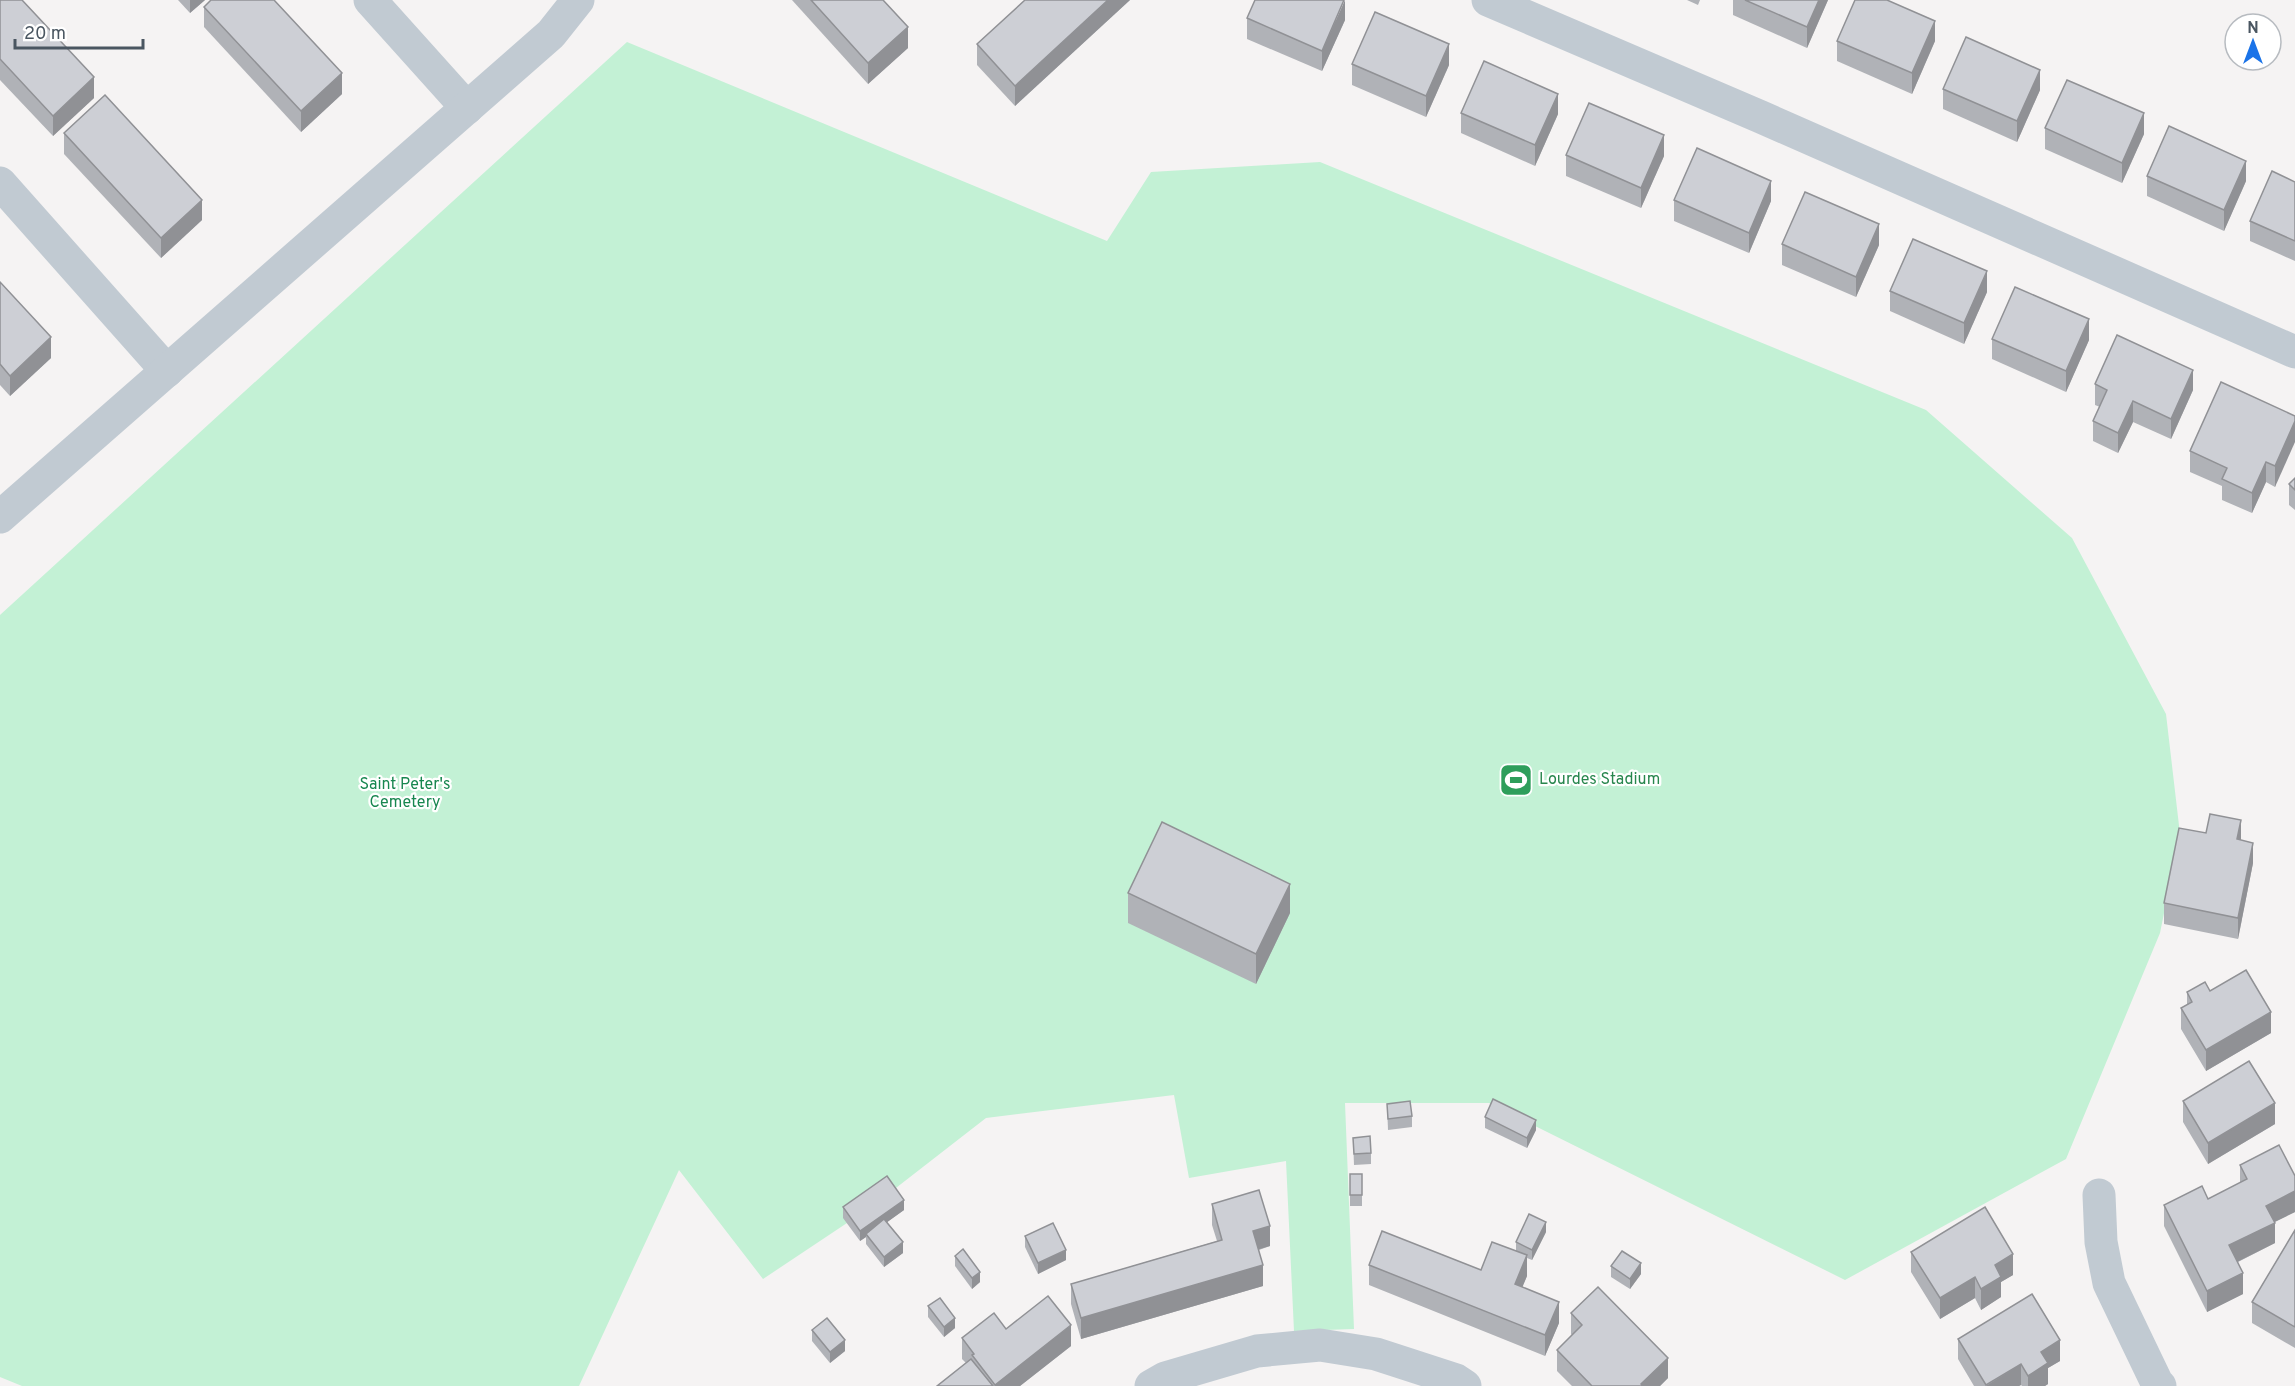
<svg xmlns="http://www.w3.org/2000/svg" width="2295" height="1386" viewBox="0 0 2295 1386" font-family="Overpass,sans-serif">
  <rect width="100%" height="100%" fill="#f5f3f3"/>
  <polygon fill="#c3f1d5" points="627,42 1107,241 1151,172 1320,162 1926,410 2072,538 2166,714 2180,834 2160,933 2066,1159 1845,1280 1489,1103 1345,1103 1354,1329 1294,1331 1286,1161 1189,1178 1174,1095 986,1118 874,1205 763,1279 679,1170 579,1386 22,1386 0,1377 0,615"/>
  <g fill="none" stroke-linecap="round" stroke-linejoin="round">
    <g stroke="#c1cad2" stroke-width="33">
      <polyline points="370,0 467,108"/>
      <polyline points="1488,0 1761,117 2295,352"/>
      <polyline points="0,183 167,371"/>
      <polyline points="0,517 551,34 578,0"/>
      <polyline points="2099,1195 2101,1242 2109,1283 2157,1383 2160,1386"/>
      <polyline points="1151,1386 1165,1378 1257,1351 1320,1345 1376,1354 1456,1380 1465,1386"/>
    </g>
  </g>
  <g fill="#b0b2b7">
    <polygon points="0,0 94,98 53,136 0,80"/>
    <polygon points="178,0 205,0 190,13"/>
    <polygon points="792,0 883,0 908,48 868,84"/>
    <polygon points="1025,0 1130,0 1015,106 977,65 977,44"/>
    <polygon points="1687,0 1700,0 1698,5"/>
    <polygon points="1733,0 1828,0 1807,48 1733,15"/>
    <polygon points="204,7 342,94 301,132 204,27"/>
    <polygon points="1247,18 1345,20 1322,71 1247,39"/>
    <polygon points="1837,41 1935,41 1912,94 1837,61"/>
    <polygon points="1352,64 1449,65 1426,117 1352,85"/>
    <polygon points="1943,89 2040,90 2017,142 1943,109"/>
    <polygon points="1461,113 1558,114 1535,166 1461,133"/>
    <polygon points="2045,128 2144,134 2122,183 2045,149"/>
    <polygon points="64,133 202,220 161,258 64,154"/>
    <polygon points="1566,155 1664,156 1641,208 1566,176"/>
    <polygon points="2147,176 2246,181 2224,231 2147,196"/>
    <polygon points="2295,182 2295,261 2250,241 2250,221"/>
    <polygon points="1674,200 1771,201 1749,253 1674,221"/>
    <polygon points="1782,244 1879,245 1856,297 1782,265"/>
    <polygon points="0,282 51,358 10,396 0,385"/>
    <polygon points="1890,291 1987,292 1964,344 1890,311"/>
    <polygon points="1992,339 2089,340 2066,392 1992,359"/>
    <polygon points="2095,384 2193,390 2171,439 2133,422 2118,453 2093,441 2093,421 2100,407 2095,405"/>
    <polygon points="2295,416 2275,487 2266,482 2252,513 2222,500 2222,486 2190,472 2190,451"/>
    <polygon points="2295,478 2295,510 2289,505 2289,484"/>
    <polygon points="2241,840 2253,863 2238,939 2164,924 2164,903"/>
    <polygon points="1128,893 1290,913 1256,984 1128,923"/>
    <polygon points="2210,991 2271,1033 2206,1071 2181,1029 2181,1008 2187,1005 2187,992"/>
    <polygon points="2183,1101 2275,1124 2208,1164 2183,1122"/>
    <polygon points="1387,1104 1412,1116 1412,1127 1388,1130"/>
    <polygon points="1485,1117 1536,1130 1527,1148 1485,1128"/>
    <polygon points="1353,1138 1371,1153 1371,1164 1354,1165"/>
    <polygon points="2240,1165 2295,1212 2275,1222 2275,1243 2238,1262 2243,1294 2207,1312 2164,1226 2164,1205 2208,1199 2240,1183"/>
    <rect x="1350" y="1174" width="12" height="32"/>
    <polygon points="1212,1204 1270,1246 1259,1250 1263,1286 1081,1339 1071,1304 1071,1284 1217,1241 1212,1225"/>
    <polygon points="843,1207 904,1210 887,1222 903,1253 884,1267 866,1244 866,1237 860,1241 843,1218"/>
    <polygon points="2295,1230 2295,1348 2252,1323 2252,1302"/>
    <polygon points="1546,1232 1532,1260 1527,1258 1527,1276 1522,1287 1559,1323 1545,1356 1369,1285 1369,1265 1481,1270 1516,1251 1516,1242"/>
    <polygon points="1025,1236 1066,1260 1038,1274 1025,1247"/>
    <polygon points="1911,1252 2013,1275 2001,1282 2001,1297 1981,1310 1975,1298 1940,1319 1911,1272"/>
    <polygon points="955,1256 980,1282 972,1289 955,1266"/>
    <polygon points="1611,1266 1641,1274 1630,1289 1611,1277"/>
    <polygon points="928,1306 955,1328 944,1337 928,1317"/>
    <polygon points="1571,1313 1668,1378 1660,1386 1572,1386 1557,1371 1557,1350 1572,1335 1571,1334"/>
    <polygon points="1006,1329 1071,1346 1020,1386 937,1386 966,1363 962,1359 962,1338"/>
    <polygon points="812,1330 845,1351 830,1363 812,1341"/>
    <polygon points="1958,1339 2060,1361 2048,1368 2048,1384 2045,1386 2022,1386 2021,1385 2019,1386 1974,1386 1958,1359"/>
  </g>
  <g fill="#909195">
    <polygon points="190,0 205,0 190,13"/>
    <polygon points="1108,0 1130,0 1015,106 1015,86"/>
    <polygon points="1345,0 1345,20 1322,71 1322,51"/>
    <polygon points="1819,0 1828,0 1807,48 1807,27"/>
    <polygon points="1935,21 1935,41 1912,94 1912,73"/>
    <polygon points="908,27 908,48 868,84 868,63"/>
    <polygon points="1449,44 1449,65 1426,117 1426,96"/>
    <polygon points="2040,70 2040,90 2017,142 2017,121"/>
    <polygon points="342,73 342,94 301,132 301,111"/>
    <polygon points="94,77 94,98 53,136 53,116"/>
    <polygon points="1558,94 1558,114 1535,166 1535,145"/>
    <polygon points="2144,113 2144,134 2122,183 2122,163"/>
    <polygon points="1664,135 1664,156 1641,208 1641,188"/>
    <polygon points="2246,161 2246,181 2224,231 2224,210"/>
    <polygon points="1771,181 1771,201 1749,253 1749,233"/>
    <polygon points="202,200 202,220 161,258 161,238"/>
    <polygon points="1879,224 1879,245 1856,297 1856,277"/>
    <polygon points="1987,271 1987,292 1964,344 1964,323"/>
    <polygon points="2089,319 2089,340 2066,392 2066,371"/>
    <polygon points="51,337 51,358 10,396 10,376"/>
    <polygon points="2193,370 2193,390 2171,439 2171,419"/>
    <polygon points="2133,401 2133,422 2118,453 2118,433"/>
    <polygon points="2295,421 2295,442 2275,487 2275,466"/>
    <polygon points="2266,462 2266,482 2252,513 2252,493"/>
    <polygon points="2241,820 2241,841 2237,839"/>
    <polygon points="2253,843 2253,863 2238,939 2238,918"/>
    <polygon points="1290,884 1290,913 1256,984 1256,954"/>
    <polygon points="2271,1012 2271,1033 2206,1071 2206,1050"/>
    <polygon points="2275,1103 2275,1124 2208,1164 2208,1143"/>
    <polygon points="1536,1120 1536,1130 1527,1148 1527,1138"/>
    <polygon points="2295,1191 2295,1212 2266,1226 2266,1206"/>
    <polygon points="904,1200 904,1210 868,1236 866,1234 866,1237 860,1241 860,1231"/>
    <polygon points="1546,1222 1546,1232 1532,1260 1532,1250"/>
    <polygon points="2275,1223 2275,1243 2229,1266 2229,1245"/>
    <polygon points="1270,1226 1270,1246 1253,1251 1253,1231"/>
    <polygon points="903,1242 903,1253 884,1267 884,1257"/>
    <polygon points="1066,1250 1066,1260 1038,1274 1038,1263"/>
    <polygon points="2013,1254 2013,1275 2001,1282 2001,1297 1981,1310 1981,1289 1995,1265"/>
    <polygon points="1527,1255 1527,1276 1515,1305 1515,1284"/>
    <polygon points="1641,1263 1641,1274 1630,1289 1630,1279"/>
    <polygon points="1263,1265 1263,1286 1081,1339 1081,1318"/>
    <polygon points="980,1272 980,1282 972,1289 972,1278"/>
    <polygon points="2243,1273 2243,1294 2207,1312 2207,1291"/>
    <polygon points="1975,1277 1975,1298 1940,1319 1940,1298"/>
    <polygon points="1559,1302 1559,1323 1545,1356 1545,1335"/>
    <polygon points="955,1318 955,1328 944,1337 944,1327"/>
    <polygon points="1071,1325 1071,1346 1020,1386 995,1386 995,1385"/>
    <polygon points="845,1340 845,1351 830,1363 830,1352"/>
    <polygon points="2060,1340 2060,1361 2048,1368 2048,1384 2045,1386 2028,1386 2028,1376 2041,1352"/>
    <polygon points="1668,1358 1668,1378 1660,1386 1641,1386 1641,1384"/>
    <polygon points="2021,1364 2021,1385 2019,1386 1986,1386"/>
  </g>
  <g fill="#cdcfd5" stroke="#909195" stroke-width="1.5">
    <polygon points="0,0 22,0 94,77 53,116 0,59"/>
    <polygon points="211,0 274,0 342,73 301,111 204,7"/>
    <polygon points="811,0 883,0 908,27 868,63"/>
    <polygon points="1025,0 1108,0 1015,86 977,44"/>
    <polygon points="1255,0 1344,0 1322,51 1247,18"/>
    <polygon points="1745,0 1819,0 1807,27"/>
    <polygon points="1855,0 1887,0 1935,21 1912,73 1837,41"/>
    <polygon points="1375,12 1449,44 1426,96 1352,64"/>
    <polygon points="1966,37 2040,70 2017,121 1943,89"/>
    <polygon points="1484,61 1558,94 1535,145 1461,113"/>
    <polygon points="2067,80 2144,113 2122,163 2045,128"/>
    <polygon points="105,95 202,200 161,238 64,133"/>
    <polygon points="1589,103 1664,135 1641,188 1566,155"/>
    <polygon points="2169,126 2246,161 2224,210 2147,176"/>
    <polygon points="1697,148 1771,181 1749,233 1674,200"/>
    <polygon points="2272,171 2295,182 2295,241 2250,221"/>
    <polygon points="1805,192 1879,224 1856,277 1782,244"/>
    <polygon points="1913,239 1987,271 1964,323 1890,291"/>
    <polygon points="0,282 51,337 10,376 0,364"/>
    <polygon points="2015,287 2089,319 2066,371 1992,339"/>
    <polygon points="2117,335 2193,370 2171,419 2133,401 2118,433 2093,421 2107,390 2095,384"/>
    <polygon points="2221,382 2295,416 2295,421 2275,466 2266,462 2252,493 2222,479 2227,468 2190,451"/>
    <polygon points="2295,478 2295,490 2289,484"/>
    <polygon points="2210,814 2241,820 2237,839 2253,843 2238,918 2164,903 2179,828 2206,833"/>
    <polygon points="1162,822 1290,884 1256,954 1128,893"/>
    <polygon points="2246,970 2271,1012 2206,1050 2181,1008 2192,1002 2187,992 2205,982 2210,991"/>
    <polygon points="2249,1061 2275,1103 2208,1143 2183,1101"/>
    <polygon points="1493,1099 1536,1120 1527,1138 1485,1117"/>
    <polygon points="1410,1101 1412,1116 1388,1119 1387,1104"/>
    <polygon points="1370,1136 1371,1153 1354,1154 1353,1138"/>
    <polygon points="2279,1145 2295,1176 2295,1191 2266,1206 2275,1223 2229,1245 2243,1273 2207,1291 2164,1205 2202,1186 2208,1199 2247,1179 2240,1165"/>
    <rect x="1350" y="1174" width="12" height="21"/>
    <polygon points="887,1176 904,1200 860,1231 843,1207"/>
    <polygon points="1259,1190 1270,1226 1253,1231 1263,1265 1081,1318 1071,1284 1222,1240 1212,1204"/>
    <polygon points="1985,1207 2013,1254 1995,1265 2001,1277 1981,1289 1975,1277 1940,1298 1911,1252"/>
    <polygon points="1529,1214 1546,1222 1532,1250 1516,1242"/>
    <polygon points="884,1219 903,1242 884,1257 866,1234"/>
    <polygon points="1053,1223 1066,1250 1038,1263 1025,1236"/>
    <polygon points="2295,1230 2295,1327 2252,1302"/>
    <polygon points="1382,1231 1481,1270 1492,1242 1527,1255 1515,1284 1559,1302 1545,1335 1369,1265"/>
    <polygon points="963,1249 980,1272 972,1278 955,1256"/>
    <polygon points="1622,1251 1641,1263 1630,1279 1611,1266"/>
    <polygon points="1598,1287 1668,1358 1641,1384 1643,1386 1592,1386 1557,1350 1582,1325 1571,1313"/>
    <polygon points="2032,1294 2060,1340 2041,1352 2048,1363 2028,1376 2021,1364 1986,1385 1958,1339"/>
    <polygon points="1048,1296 1071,1325 995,1385 972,1355 974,1354 962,1338 994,1313 1006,1329"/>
    <polygon points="940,1298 955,1318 944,1327 928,1306"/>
    <polygon points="827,1318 845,1340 830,1352 812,1330"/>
    <polygon points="971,1359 993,1386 937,1386"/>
  </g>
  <defs>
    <symbol id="stadium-square" viewBox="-11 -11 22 22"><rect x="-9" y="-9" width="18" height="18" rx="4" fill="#2e9e5b" stroke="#fff"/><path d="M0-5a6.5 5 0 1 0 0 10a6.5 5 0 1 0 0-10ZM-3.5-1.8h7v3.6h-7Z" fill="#fff"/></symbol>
  </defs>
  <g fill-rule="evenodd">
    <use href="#stadium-square" x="1497" y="761" width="38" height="38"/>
  </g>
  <g text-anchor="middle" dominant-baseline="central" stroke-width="4.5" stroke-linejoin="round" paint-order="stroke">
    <g font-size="16" fill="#27864d" stroke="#fff" text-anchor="start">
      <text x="1539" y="780">Lourdes Stadium</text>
    </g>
    <g font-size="16" fill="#17864f" stroke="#fff">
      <text x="405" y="785">Saint Peter's<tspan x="405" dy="18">Cemetery</tspan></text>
    </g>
  </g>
  <g transform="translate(2253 42)"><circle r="28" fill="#ffffff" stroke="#b7bbc0" stroke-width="1.5"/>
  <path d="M0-4.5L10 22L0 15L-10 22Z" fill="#1a73e8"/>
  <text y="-9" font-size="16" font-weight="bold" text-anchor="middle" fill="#4a5661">N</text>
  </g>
  <path d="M15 39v9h128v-9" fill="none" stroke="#4a5661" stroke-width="3"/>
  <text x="24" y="39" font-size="18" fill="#4a5661" stroke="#ffffff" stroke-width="4.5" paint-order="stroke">20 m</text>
</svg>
